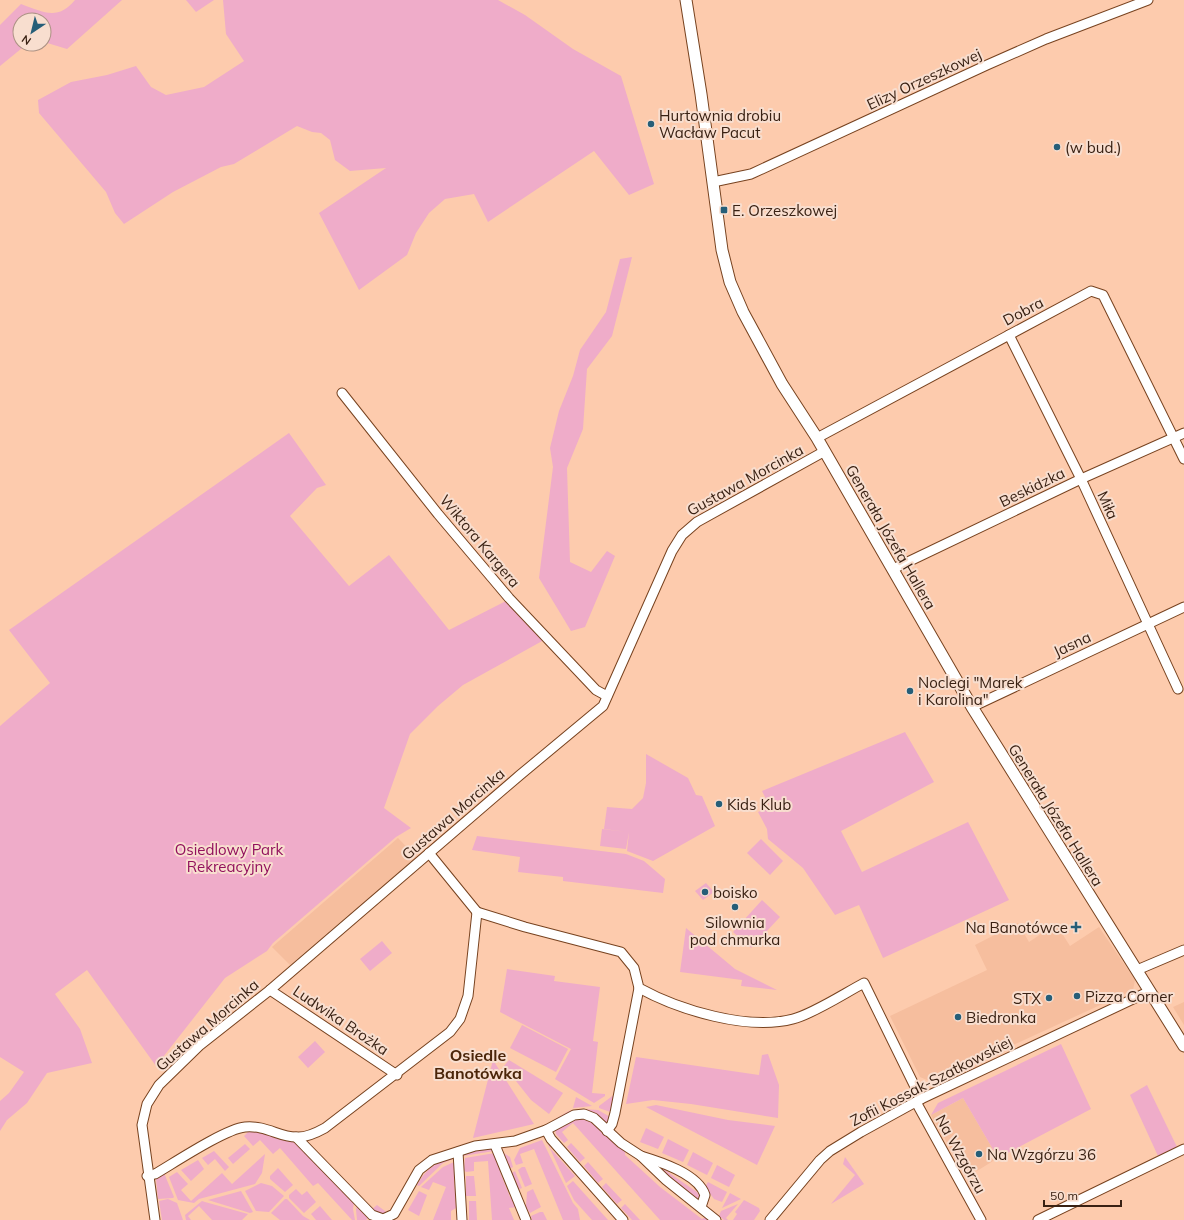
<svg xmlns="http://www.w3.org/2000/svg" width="1184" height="1220" viewBox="0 0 1184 1220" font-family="Mulish,sans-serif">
  <rect width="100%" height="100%" fill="#fdcbad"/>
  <g fill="#f6be9e">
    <polygon points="398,838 416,857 290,965 272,947"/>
    <polygon points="1018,923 1029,942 1056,924 1070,946 1099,927 1135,980 1133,990 939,1079 927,1080 920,1077 890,1016 987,970 975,945"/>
    <polygon points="1184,1002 1184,1025 1173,1007"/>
    <polygon points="963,1098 998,1158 967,1177 931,1115"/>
  </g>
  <g fill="#efacc9">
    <path d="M75 0H122L67 49 44 42V20H20V44H27L0 66V25L21 4C43 12 58 21 75 0Z"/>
    <polygon points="186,0 214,0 196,12"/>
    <polygon points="223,0 498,0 525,15 573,49 621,76 654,184 629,195 594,151 488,222 474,194 445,199 429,213 416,233 407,255 359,290 319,213 386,168 350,171 335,160 330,140 321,133 312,132 297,126 234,164 221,167 173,192 124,224 115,213 106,192 39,113 38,100 71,82 107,75 136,66 151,87 166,95 204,87 244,61 226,34"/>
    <polygon points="632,257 612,336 587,369 583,429 567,468 570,562 591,572 607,551 615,556 585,627 571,631 539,578 553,467 550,448 559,411 573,376 580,350 606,312 620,259"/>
    <polygon points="289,433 326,485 317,488 290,516 349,586 389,555 449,630 506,601 544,640 463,685 438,706 410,734 384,808 411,828 396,837 273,943 267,951 225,978 156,1066 87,970 55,994 80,1029 92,1063 47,1073 27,1103 7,1120 0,1131 0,1101 9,1093 24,1072 0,1057 0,726 50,683 9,630"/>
    <polygon points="905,732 934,782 841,831 862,872 968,822 1009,900 883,958 859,905 835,915 803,868 768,839 767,829 758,812 770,807 762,791"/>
    <polygon points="646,754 688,778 696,795 702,796 715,826 653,861 627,851 629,832 626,849 600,846 602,829 627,832 604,829 607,807 632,809 643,798 646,783"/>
    <polygon points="477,836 626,854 644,861 665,879 663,893 563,881 563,877 518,872 520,857 472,850"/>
    <polygon points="761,839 783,861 770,875 747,853"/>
    <polygon points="706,883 714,892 703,900 695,891"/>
    <polygon points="762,900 780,917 751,948 733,932"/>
    <polygon points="686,928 735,969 777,990 741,986 742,980 680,972"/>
    <polygon points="382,941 392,953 370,971 360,959"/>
    <polygon points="507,969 555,976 554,981 600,987 593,1041 598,1042 592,1093 605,1094 605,1096 594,1103 555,1079 571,1049 500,1012"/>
    <polygon points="522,1025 568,1049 556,1072 510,1048"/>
    <polygon points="315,1041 325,1052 308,1068 298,1057"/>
    <polygon points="1061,1044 1091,1109 998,1158 963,1098 931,1115 938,1103"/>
    <polygon points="768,1054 779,1085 778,1118 691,1104 653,1100 626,1104 636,1057 759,1075 762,1055"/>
    <polygon points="493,1060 534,1124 473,1138"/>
    <polygon points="509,1060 563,1093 549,1114 531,1100 504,1066"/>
    <polygon points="1147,1085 1177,1147 1158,1156 1130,1095"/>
    <polygon points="615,1094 613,1113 599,1108 599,1106"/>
    <polygon points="576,1097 592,1106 573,1108"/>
    <polygon points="656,1105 728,1120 775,1126 757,1165 646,1107"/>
    <polygon points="583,1109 598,1110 612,1118 607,1124 593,1114 552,1124 552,1121 569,1111"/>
    <polygon points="587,1117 625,1151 625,1155 660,1187 702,1219 706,1217 710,1220 660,1220 573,1123 562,1132 568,1140 564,1143 556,1134 555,1129 572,1119"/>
    <polygon points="646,1128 664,1137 658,1149 640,1142"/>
    <path d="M251 1129 289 1139C314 1156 334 1180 354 1202L353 1209 355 1220H352L318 1183 313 1186 280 1148 273 1154 260 1140 253 1146 244 1136Z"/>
    <polygon points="545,1138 551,1144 550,1148 575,1176 566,1183"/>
    <polygon points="668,1139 689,1150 683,1162 662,1153"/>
    <polygon points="542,1140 573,1203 578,1209 580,1220 563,1220 534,1149 520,1154 523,1163 516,1165 514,1160 520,1148"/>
    <polygon points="571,1143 585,1158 580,1162 567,1147"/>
    <polygon points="245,1144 250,1149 233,1164 228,1158"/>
    <polygon points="489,1148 494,1151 463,1156 467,1151"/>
    <polygon points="214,1151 229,1167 225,1171 215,1159 208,1165 202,1158"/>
    <polygon points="502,1152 510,1157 513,1167 508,1169"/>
    <polygon points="693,1152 713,1163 707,1175 687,1165"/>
    <polygon points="495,1153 501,1168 500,1172 510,1197 514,1198 517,1207 509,1208 514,1220 492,1220 488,1161 474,1162 474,1171 466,1172 464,1170 465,1158"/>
    <polygon points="265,1154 262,1173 255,1184 199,1199 194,1203 178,1200 169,1177 177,1172 188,1184 181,1190 191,1201 222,1173 232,1184"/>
    <polygon points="845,1157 864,1184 831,1204 855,1175 843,1164"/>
    <path d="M450 1158 453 1159 443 1163 419 1186 417 1185C425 1171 434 1163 450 1158Z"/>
    <polygon points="198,1160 204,1169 191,1181 181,1170"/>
    <polygon points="454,1162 457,1178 454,1180 456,1208 451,1211 451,1220 433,1220 446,1187 433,1182 429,1190 421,1187 443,1167"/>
    <polygon points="588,1162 603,1179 598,1183 584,1166"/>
    <polygon points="717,1165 735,1175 729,1187 711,1178"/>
    <polygon points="522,1167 525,1167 532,1184 525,1187 518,1170"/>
    <polygon points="278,1168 293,1185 285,1192 270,1179 270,1176"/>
    <polygon points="662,1168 697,1192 700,1196 699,1201 660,1170"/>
    <polygon points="515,1171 522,1188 517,1190 510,1174"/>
    <polygon points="164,1173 174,1197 173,1198 158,1199 156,1179"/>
    <polygon points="466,1176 474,1176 476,1196 466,1196"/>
    <polygon points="573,1181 608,1220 592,1220 574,1200 567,1186"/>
    <polygon points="708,1182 727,1192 722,1202 714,1199 705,1187"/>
    <polygon points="261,1183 272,1186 284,1196 269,1212 256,1211 245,1191"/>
    <polygon points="606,1183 622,1200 617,1204 602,1187"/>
    <polygon points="296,1189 302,1195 307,1191 316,1202 304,1213 289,1198 289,1195"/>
    <polygon points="533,1189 541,1207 530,1213 526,1207 527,1192"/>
    <polygon points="241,1191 253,1212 250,1213 208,1200"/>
    <polygon points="419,1191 427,1195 419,1216 408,1210"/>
    <polygon points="730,1193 741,1199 722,1208"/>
    <polygon points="168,1199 177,1203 183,1220 162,1220 159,1201"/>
    <polygon points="285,1199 287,1199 303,1216 310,1220 280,1220 271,1213"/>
    <polygon points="744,1200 759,1208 760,1211 754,1220 733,1220 737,1214 735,1212"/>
    <polygon points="202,1201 205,1202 248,1214 242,1220 212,1220 199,1206 188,1216 191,1220 186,1220 185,1215"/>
    <polygon points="469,1201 476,1201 477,1220 469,1220"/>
    <polygon points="625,1204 640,1220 632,1220 621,1208"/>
    <polygon points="738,1204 726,1218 728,1220 724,1220 719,1216 721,1211"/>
    <polygon points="357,1205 369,1217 366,1220 357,1220 356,1210"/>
    <polygon points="377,1205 389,1214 383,1216 371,1210"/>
    <polygon points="320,1206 332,1220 316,1220 311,1214"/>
    <polygon points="540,1212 543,1212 547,1220 532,1220 531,1216"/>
  </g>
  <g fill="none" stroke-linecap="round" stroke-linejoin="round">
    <defs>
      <g id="minor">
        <polyline points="713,182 751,174 987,65 1046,39 1148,0"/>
        <polyline points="1009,335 1081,479 1178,689"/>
        <polyline points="342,393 438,514 509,598 596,690 607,696"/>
        <polyline points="817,438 1091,291 1103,295 1184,459"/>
        <polyline points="893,569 1081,479 1184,433"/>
        <polyline points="972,707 1184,607"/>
        <polyline points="429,853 477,912"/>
        <path d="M477 912 525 927 621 952 634 968 639 988C679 1010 748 1031 793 1019 813 1014 845 993 864 983L921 1099"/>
        <polyline points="1137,970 1184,950"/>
        <polyline points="270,990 397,1075"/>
        <polyline points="916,1102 981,1220"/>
        <polyline points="546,1130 551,1139 623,1220"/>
        <polyline points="607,1131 612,1124 615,1113 639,988"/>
        <polyline points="296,1137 372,1215 383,1219 394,1214 419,1170 432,1160 475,1146 515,1141 546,1130 574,1115 584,1114 594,1118 621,1143 641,1156 666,1180 716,1220"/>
        <polyline points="495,1145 526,1220"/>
        <polyline points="458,1152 462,1220"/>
        <path d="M641 1156C661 1162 698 1174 705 1195L701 1207"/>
        <path d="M147 1176 155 1174C174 1163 225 1129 245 1127 266 1125 279 1137 296 1137 306 1138 316 1133 325 1128L450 1032 460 1019 468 996 477 912"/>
        <polyline points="155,1220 142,1125 147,1104 159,1085 199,1046 270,990 520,775 603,706 672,551 682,535 697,522 825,451"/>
        <polyline points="770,1220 820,1160 830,1151 861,1132 921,1099 1150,991"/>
        <polyline points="1038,1220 1184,1149"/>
      </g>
      <polyline id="tertiary" points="686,0 701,94 722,250 730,282 743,312 782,384 817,438 972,707 1184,1046"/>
    </defs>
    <use href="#minor" stroke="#77421f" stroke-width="11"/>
    <use href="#tertiary" stroke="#77421f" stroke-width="13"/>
    <use href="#minor" stroke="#fff" stroke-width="9"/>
    <use href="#tertiary" stroke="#fff" stroke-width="11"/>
  </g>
  <g fill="#265e78" stroke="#f8decf" stroke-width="1.5">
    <circle cx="651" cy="124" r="4"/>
    <circle cx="1057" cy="147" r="4"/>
    <rect x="720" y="206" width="8" height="8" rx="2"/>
    <circle cx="910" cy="691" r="4"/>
    <circle cx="719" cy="804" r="4"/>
    <circle cx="705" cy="892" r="4"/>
    <circle cx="735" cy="907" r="4"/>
    <path d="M1074 921h4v4h4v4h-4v4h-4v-4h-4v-4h4z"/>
    <circle cx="1077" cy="996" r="4"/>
    <circle cx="1049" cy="998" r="4"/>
    <circle cx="958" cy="1017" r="4"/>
    <circle cx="979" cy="1154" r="4"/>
  </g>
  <g text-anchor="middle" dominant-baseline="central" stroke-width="4" stroke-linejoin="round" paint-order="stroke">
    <g font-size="15" fill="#392113" stroke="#f8decf">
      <text transform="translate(924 79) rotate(-25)">Elizy Orzeszkowej</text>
      <text transform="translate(1023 311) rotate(-28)">Dobra</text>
      <text transform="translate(745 480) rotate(-29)">Gustawa Morcinka</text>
      <text transform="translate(1032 487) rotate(-26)">Beskidzka</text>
      <text transform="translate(1108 505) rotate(65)">Miła</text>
      <text transform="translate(891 537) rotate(60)">Generała Józefa Hallera</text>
      <text transform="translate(480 541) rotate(50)">Wiktora Kargera</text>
      <text transform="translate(1072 644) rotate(-25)">Jasna</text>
      <text transform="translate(453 814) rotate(-41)">Gustawa Morcinka</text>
      <text transform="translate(1056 815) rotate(58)">Generała Józefa Hallera</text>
      <text transform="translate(341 1020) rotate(34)">Ludwika Brożka</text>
      <text transform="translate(207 1025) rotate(-41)">Gustawa Morcinka</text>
      <text transform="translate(931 1081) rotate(-27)">Zofii Kossak-Szatkowskiej</text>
      <text transform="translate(961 1154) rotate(61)">Na Wzgórzu</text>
    </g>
    <g font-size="15" fill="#392113" stroke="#f8decf" text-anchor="start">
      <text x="659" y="115">Hurtownia drobiu<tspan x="659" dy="17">Wacław Pacut</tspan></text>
      <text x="1065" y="147">(w bud.)</text>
      <text x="732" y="210">E. Orzeszkowej</text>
      <text x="918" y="682">Noclegi "Marek<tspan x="918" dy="17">i Karolina"</tspan></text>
      <text x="727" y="804">Kids Klub</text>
      <text x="713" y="892">boisko</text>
      <text x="735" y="922" text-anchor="middle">Silownia<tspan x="735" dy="17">pod chmurka</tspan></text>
      <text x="1068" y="927" text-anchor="end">Na Banotówce</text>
      <text x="1085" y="996">Pizza Corner</text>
      <text x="1041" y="998" text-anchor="end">STX</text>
      <text x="966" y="1017">Biedronka</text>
      <text x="987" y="1154">Na Wzgórzu 36</text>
    </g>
    <g font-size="15" fill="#92115d" stroke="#f8decf">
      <text x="229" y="849">Osiedlowy Park<tspan x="229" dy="17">Rekreacyjny</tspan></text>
    </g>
    <g font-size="16" font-weight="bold" fill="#4b2509" stroke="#f8decf">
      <text x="478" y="1055">Osiedle<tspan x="478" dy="18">Banotówka</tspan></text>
    </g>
  </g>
  <g transform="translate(32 32) rotate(215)"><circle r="19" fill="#f8decf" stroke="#ac9284"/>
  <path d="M0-3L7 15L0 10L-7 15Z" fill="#265e78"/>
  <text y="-6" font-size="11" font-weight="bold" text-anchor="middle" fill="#392113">N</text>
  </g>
  <path d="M1044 1200v6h77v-6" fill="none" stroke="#392113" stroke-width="2"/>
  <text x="1050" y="1200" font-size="12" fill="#392113" stroke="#f8decf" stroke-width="3" paint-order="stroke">50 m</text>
</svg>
